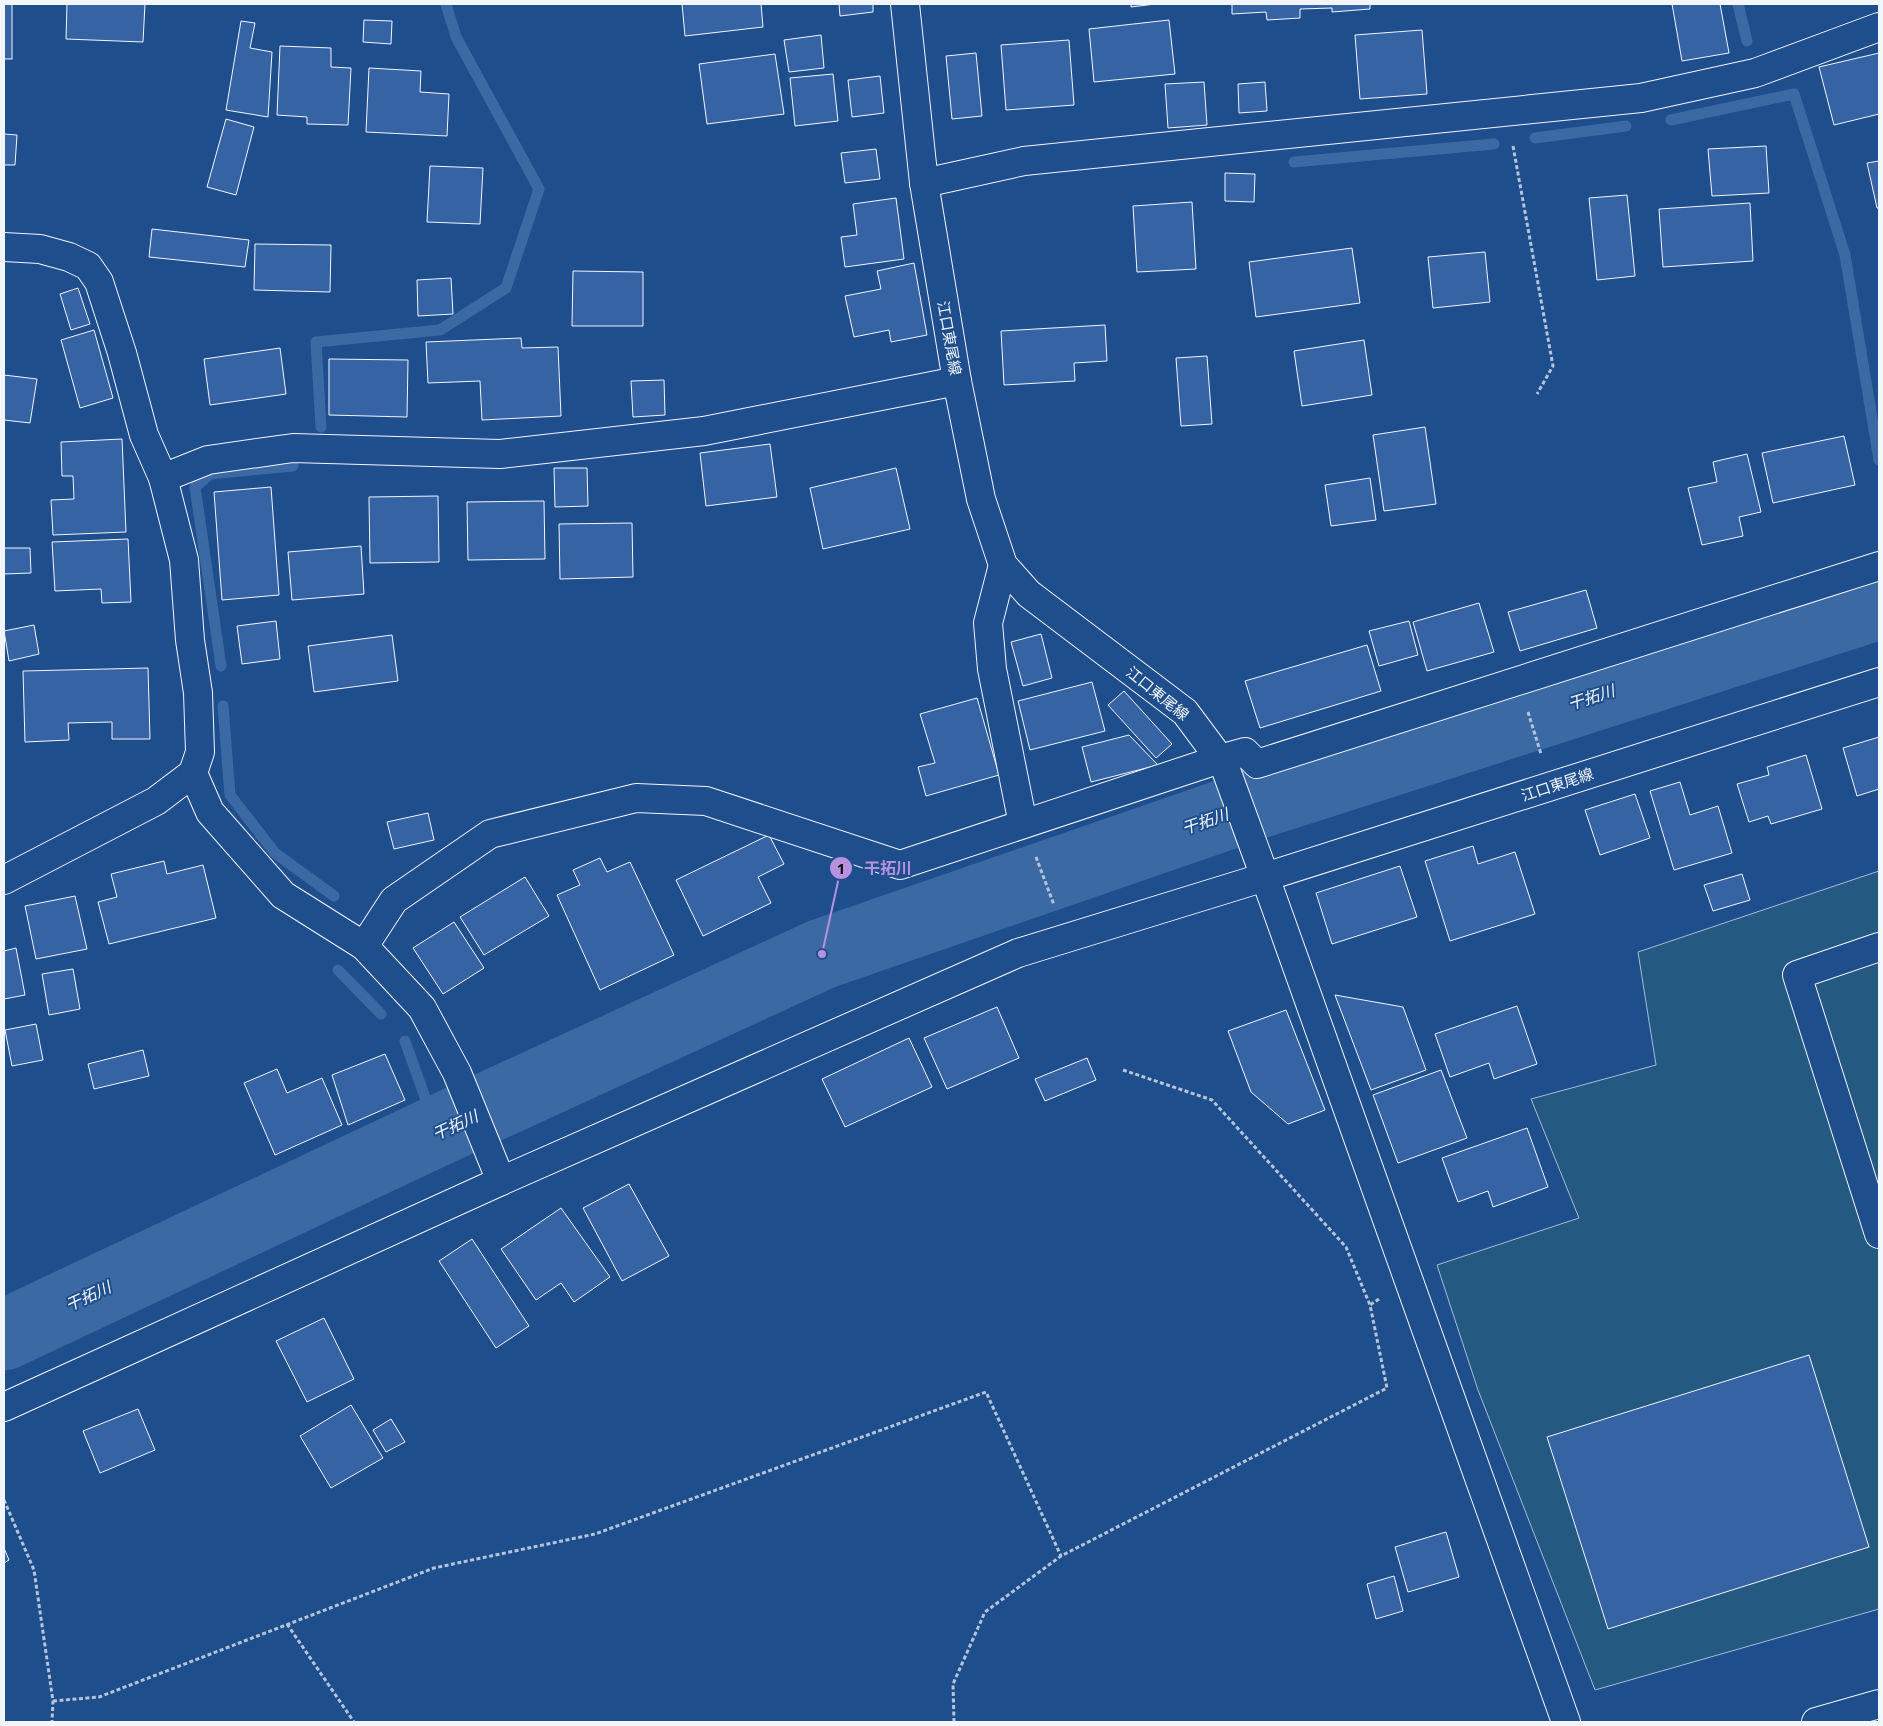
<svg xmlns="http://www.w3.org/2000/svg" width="1883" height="1726" viewBox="0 0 1883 1726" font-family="'Noto Sans','Noto Sans JP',sans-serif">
  <rect width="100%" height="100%" fill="#1f4e8c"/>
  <polygon fill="#245a82" stroke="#a8bbd7" points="1879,871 1879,1609 1595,1690 1478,1390 1437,1265 1579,1218 1531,1099 1656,1065 1638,952"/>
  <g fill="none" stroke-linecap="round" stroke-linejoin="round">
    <g stroke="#3b69a3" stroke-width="11">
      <polyline points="1738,4 1747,41"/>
      <polyline points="1671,120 1794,94 1845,255 1879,460"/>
      <polyline points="1535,138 1626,126"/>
      <polyline points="1294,162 1494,144"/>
      <polyline points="321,427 316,342 440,330 506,288 539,189 456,37 446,4"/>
      <polyline points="221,666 195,487 210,474 293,466"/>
      <polyline points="223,706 230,795 275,853 334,896"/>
      <polyline points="338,970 381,1014"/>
      <polyline points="405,1041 437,1131"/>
    </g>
    <polyline stroke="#3b69a3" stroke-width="71" points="4,1335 437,1131 822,954 1259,803 1879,604"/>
  </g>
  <g fill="#3563a3" stroke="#f2f6ff">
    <rect x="4" y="4" width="8" height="55"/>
    <polygon points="67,4 145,4 143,42 66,39"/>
    <polygon points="682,4 761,4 763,27 685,36"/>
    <polygon points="839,4 873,4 873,12 840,16"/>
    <polygon points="1131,4 1155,4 1131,7"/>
    <polygon points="1232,4 1370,4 1370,9 1332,12 1332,8 1300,9 1300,18 1267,20 1266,12 1232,14"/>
    <polygon points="1672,4 1720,4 1729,53 1682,61"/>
    <polygon points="364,20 392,21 391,44 363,42"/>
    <polygon points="1169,20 1175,74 1094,82 1089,29"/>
    <polygon points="241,21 255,23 250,48 272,52 268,117 226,110"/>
    <polygon points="1422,30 1427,94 1360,99 1355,35"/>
    <polygon points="821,35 824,68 789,72 784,40"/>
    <polygon points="1069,40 1074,105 1006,110 1001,45"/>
    <polygon points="280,46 331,48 331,67 351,68 348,125 307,124 307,117 277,115"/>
    <polygon points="976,53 982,116 952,119 946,56"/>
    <polygon points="1879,53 1879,114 1834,125 1819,67"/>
    <polygon points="775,54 784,114 707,124 699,64"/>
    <polygon points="369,68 421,71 420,92 449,94 447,136 366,132"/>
    <polygon points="833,74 838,121 795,126 790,78"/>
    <polygon points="880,76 884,113 852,117 848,80"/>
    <polygon points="1204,82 1207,125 1168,128 1165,84"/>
    <polygon points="1265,82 1267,111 1239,113 1238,84"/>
    <polygon points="226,119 254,127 236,195 207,187"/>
    <polygon points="4,134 17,135 15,165 4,165"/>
    <polygon points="1766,146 1769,193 1712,196 1708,149"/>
    <polygon points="876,149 880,179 845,183 841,153"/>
    <polygon points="1879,161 1879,208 1877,208 1867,163"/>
    <polygon points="430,166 483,168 480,224 427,222"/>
    <polygon points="1225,173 1255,174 1254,202 1225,201"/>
    <polygon points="1627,195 1635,276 1597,280 1589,198"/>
    <polygon points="896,198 904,259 845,267 841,237 857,235 853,204"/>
    <polygon points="1192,202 1196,269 1137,272 1133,206"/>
    <polygon points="1750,203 1753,261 1663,267 1659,209"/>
    <polygon points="152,229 249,240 245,267 149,257"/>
    <polygon points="255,244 331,245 330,292 254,290"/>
    <polygon points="1352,248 1360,303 1256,317 1249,262"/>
    <polygon points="1485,252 1490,302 1433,308 1428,257"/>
    <polygon points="914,263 927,335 891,342 889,330 854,337 845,296 881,289 877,271"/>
    <polygon points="573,271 643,272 643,326 572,326"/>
    <polygon points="451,278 453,314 418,316 417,280"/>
    <polygon points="78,288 90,324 71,330 60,294"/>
    <polygon points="1105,325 1107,361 1074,363 1075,381 1004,385 1001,331"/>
    <polygon points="94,330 113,398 80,408 61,340"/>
    <polygon points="521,338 522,348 558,347 561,416 482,420 480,381 428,383 426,342"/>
    <polygon points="1364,340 1372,395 1302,406 1294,351"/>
    <polygon points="280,348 286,394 210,405 204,359"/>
    <polygon points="1207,356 1212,424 1181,426 1176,358"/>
    <polygon points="329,359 408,360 407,417 329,415"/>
    <polygon points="4,375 37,379 30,423 4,420"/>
    <polygon points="664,380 665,415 633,417 631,381"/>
    <polygon points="1425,427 1436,504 1384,511 1373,435"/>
    <polygon points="1844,436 1855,485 1773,503 1762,453"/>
    <polygon points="122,439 126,532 53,535 51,500 74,499 73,476 62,476 61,442"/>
    <polygon points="770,444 777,497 706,506 700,453"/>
    <polygon points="1747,454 1761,512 1739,517 1743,536 1702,545 1688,488 1717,482 1713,462"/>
    <polygon points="554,468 587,468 588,506 555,507"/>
    <polygon points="896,468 910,529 823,549 810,488"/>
    <polygon points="1370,478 1376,520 1331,526 1325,485"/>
    <polygon points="271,487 279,595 222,600 214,492"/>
    <polygon points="438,496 439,562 370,563 369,497"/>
    <polygon points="544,501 545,559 468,560 467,502"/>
    <polygon points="632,523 633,577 560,579 559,524"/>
    <polygon points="128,539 131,602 102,603 101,589 55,591 52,542"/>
    <polygon points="361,546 364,594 292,600 288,552"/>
    <polygon points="4,548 30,548 31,573 4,574"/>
    <polygon points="1586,590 1597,628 1520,651 1508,612"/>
    <polygon points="1479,603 1494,652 1427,671 1413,622"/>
    <polygon points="276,621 280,659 242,664 237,626"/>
    <polygon points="1409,621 1418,655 1379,666 1369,631"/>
    <polygon points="34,625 39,654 9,661 4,631"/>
    <polygon points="1041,634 1052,678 1023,686 1011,642"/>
    <polygon points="392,635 398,681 314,692 308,646"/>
    <polygon points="1367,645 1381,691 1260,728 1245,681"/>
    <polygon points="148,668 150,739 112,739 112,722 68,723 69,740 25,742 23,671"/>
    <polygon points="1092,682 1105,731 1030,750 1018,701"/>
    <polygon points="1124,691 1172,744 1156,758 1108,705"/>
    <polygon points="977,698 999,775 926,796 918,767 935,763 920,714"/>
    <polygon points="1129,735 1158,765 1091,782 1082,747"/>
    <polygon points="1879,737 1879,789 1857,796 1843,748"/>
    <polygon points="1806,755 1822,809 1771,824 1768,816 1749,822 1737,784 1769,775 1767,767"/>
    <polygon points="1680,782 1690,815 1718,806 1732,853 1674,870 1650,791"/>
    <polygon points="1635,794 1650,838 1600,855 1585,810"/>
    <polygon points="428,813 434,840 394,849 387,822"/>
    <polygon points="769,835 784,864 758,877 771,903 703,936 676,880"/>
    <polygon points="1473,846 1478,864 1515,852 1535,914 1450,941 1425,861"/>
    <polygon points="600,858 607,872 630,862 674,955 600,990 557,895 580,885 573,870"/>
    <polygon points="164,861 167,874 203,865 216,918 109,944 98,902 117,897 111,874"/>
    <polygon points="1400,866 1417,917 1332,944 1316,893"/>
    <polygon points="1742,874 1750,900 1713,911 1704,885"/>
    <polygon points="525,877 549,916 484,955 460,917"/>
    <polygon points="75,896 87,949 36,959 25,906"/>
    <polygon points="454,922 484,968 443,994 413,948"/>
    <polygon points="16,948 25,995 4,999 4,951"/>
    <polygon points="73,969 80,1009 49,1015 42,974"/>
    <polygon points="1335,995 1403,1007 1426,1070 1371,1090"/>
    <polygon points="1517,1006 1537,1064 1494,1079 1489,1063 1450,1077 1435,1034"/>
    <polygon points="997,1007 1019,1058 947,1089 924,1038"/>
    <polygon points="1286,1010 1325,1110 1288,1124 1251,1092 1228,1031"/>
    <polygon points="36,1024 43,1060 12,1066 5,1030"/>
    <polygon points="909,1038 932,1087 845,1127 822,1079"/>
    <polygon points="143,1050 149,1076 94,1089 88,1064"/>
    <polygon points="385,1054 405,1100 348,1125 332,1075"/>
    <polygon points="1087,1058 1096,1080 1045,1101 1035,1079"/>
    <polygon points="277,1069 287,1093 322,1078 342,1125 275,1155 244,1083"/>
    <polygon points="1441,1070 1467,1138 1398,1163 1373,1095"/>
    <polygon points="1527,1128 1548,1187 1493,1207 1488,1191 1458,1202 1442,1158"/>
    <polygon points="629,1184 669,1256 622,1281 583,1208"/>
    <polygon points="561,1208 610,1277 574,1302 561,1283 536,1300 501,1249"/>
    <polygon points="472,1239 529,1326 496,1348 439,1261"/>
    <polygon points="324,1318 354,1379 307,1402 276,1341"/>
    <polygon points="1809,1355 1869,1547 1608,1629 1547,1437"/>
    <polygon points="351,1405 383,1458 331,1488 300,1436"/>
    <polygon points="138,1409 155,1450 100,1473 83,1431"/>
    <polygon points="391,1419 405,1442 386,1452 373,1430"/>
    <polygon points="1446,1532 1459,1577 1408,1592 1395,1547"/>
    <polygon points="4,1548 9,1560 4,1563"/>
    <polygon points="1394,1576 1403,1611 1376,1619 1367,1584"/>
  </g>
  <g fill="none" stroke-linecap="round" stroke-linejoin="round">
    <defs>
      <g id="minor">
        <polyline points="924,183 1024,161 1641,98 1755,73 1879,27"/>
        <polyline points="4,247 40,249 69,257 88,266 99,282 122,353 144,435 163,478 184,560 190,640 198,693 200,752 193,773 156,801 4,880"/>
        <polyline points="163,478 208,460 293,448 500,454 704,431 957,381"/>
        <polyline points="1003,565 988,623 992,669 1023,824"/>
        <polyline points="193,773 210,812 283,895 364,946 422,1008 457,1073 501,1181"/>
        <polyline points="364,946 394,900 490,834 636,798 706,801 900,865 1220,759 1245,752 1257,764 1879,566"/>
        <polyline points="1879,947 1797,975 1879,1234"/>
        <polyline points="4,1407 501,1181 1018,953 1265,877 1566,1722"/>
      </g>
      <polyline id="major" points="905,4 924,183 957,381 981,499 1003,565 1029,594 1185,712 1220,759 1226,770 1265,877 1879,682"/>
      <polyline id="highway" points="1816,1722 1879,1704"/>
    </defs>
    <use href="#minor" stroke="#f2f6ff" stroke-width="30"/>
    <use href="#major" stroke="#f2f6ff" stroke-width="30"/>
    <use href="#highway" stroke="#f2f6ff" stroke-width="30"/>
    <g stroke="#b3c4dc" stroke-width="3" stroke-dasharray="4 2.5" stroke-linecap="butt">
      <polyline points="1513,146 1553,366 1537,394"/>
      <polyline points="1528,712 1541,754"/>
      <polyline points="1036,857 1054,905"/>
      <polyline points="1123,1070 1212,1100 1346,1247 1370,1305"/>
      <polyline points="4,1500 34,1570 53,1701 52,1722"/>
      <polyline points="287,1624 354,1722"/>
      <polyline points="53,1701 99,1697 434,1568 595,1534 986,1392 1061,1556"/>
      <polyline points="954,1722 953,1684 985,1612 1061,1556 1387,1388 1370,1305 1379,1299"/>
    </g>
    <use href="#minor" stroke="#1f4e8c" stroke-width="28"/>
    <use href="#major" stroke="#1f4e8c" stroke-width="28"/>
    <use href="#highway" stroke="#1f4e8c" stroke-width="28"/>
  </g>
  <g text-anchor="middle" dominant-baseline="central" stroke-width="4" stroke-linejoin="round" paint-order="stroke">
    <g font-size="15" fill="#f2f6ff" stroke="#1f4e8c">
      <text transform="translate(950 338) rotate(80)">江口東尾線</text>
      <text transform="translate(1158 693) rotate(39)">江口東尾線</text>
      <text transform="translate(1557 784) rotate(-18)">江口東尾線</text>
    </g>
    <g font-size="16" font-style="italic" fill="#f2f6ff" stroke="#1f4e8c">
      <text transform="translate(1591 697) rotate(-18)">干拓川</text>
      <text transform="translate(1205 821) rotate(-19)">干拓川</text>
      <text transform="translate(455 1125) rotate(-25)">干拓川</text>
      <text transform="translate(88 1296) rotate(-25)">干拓川</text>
    </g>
  </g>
  <path fill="none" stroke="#b691df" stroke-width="2" d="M822 954L841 868"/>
  <g fill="#b691df" stroke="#1f4e8c" stroke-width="2">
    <circle cx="822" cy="954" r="5"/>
    <circle cx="841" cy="868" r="12"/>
  </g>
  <g font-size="15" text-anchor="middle" font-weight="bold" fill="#111">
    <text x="841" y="874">1</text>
  </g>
  <g font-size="16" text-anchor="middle" font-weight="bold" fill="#b691df" stroke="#1f4e8c" stroke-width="4" stroke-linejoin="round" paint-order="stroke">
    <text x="888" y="874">干拓川</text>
  </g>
  <rect width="1883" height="1726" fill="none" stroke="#f2f6ff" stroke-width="10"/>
</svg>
